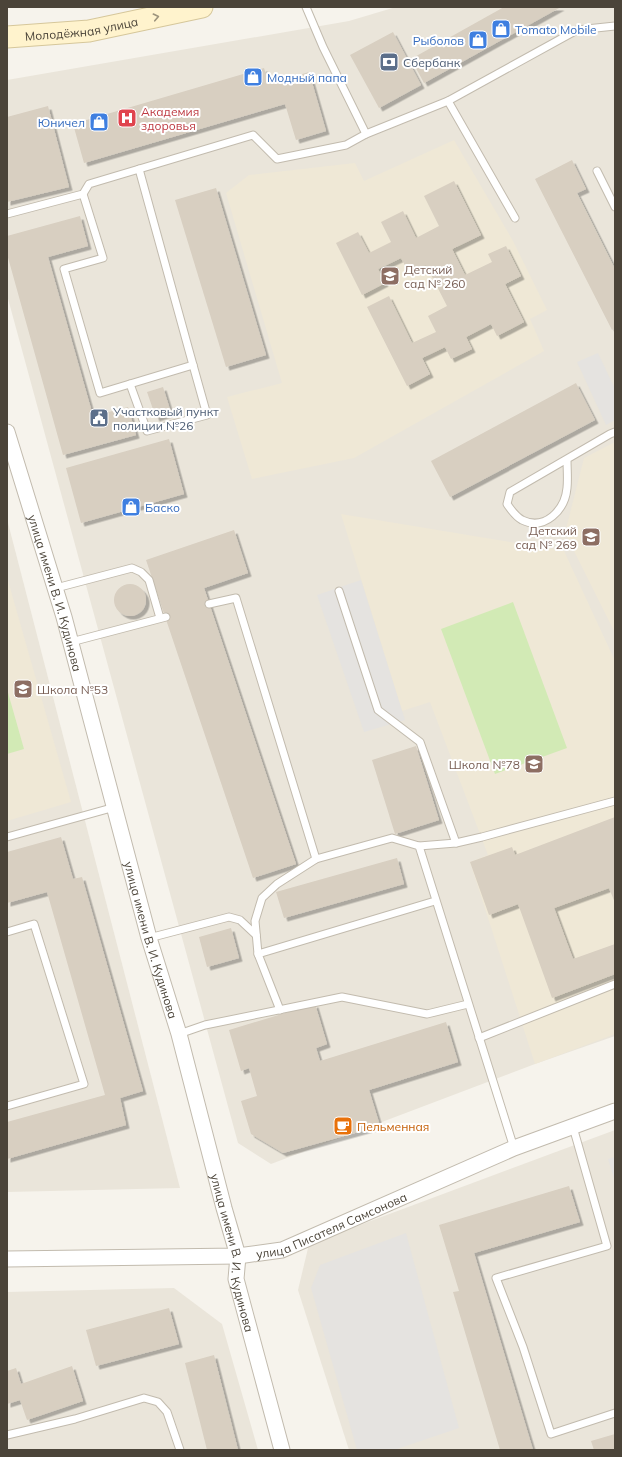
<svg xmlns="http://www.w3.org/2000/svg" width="622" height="1457" viewBox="0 0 622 1457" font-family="Mulish,sans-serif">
  <defs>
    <filter id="shadow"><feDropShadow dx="3.5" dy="3.5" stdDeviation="0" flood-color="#0004"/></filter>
  </defs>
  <rect width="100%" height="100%" fill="#f6f3ec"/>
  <g fill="#eae5da">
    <polygon points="396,7 615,7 615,1036 535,1064 271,1164 238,1143 7,295 7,80 349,21"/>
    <polygon points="7,519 180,1188 7,1192"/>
    <polygon points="615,1130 615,1450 349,1450 298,1290 309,1244"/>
    <polygon points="174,1288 222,1324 258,1450 7,1450 7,1292"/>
  </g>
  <g fill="#efe8d6">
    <polygon points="454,140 513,241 547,310 530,319 544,351 354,458 252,479 227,397 282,383 226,193 249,175 355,163 364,181"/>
    <polygon points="615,442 615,633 565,533 584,458"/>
    <polygon points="341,514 564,551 615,661 615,1034 535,1064 470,862 488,855 430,702 402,711"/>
    <polygon points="7,577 71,802 7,821"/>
  </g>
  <g fill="#d2eab5">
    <polygon points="513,602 567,748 495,774 441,629"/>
    <polygon points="7,689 24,749 7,754"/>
  </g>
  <g fill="#e5e3e0">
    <polygon points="598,353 615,389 615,420 606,425 577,362"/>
    <polygon points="361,580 405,720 364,732 317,595"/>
    <polygon points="615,1157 615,1182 608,1159"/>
    <polygon points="406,1233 459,1428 394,1450 357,1450 311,1288 320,1265"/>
  </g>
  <g fill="#d8cfc1" filter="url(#shadow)">
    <polygon points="504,7 561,7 424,83 411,59"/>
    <polygon points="393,32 421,85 379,108 350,55"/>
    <polygon points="264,68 269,84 309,72 326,131 296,140 285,104 84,163 73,124"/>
    <polygon points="48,106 69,187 7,202 7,117"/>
    <polygon points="572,160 586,189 577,193 615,269 615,328 612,330 535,179"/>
    <polygon points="454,181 481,235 452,249 465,275 492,262 488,254 506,246 521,276 505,284 524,322 497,336 491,324 466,337 472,349 451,359 445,347 422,358 430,374 407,386 367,307 389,296 412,343 436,332 428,316 447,306 426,265 409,273 401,258 378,269 385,283 362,295 336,243 358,232 369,253 391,242 381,222 403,211 416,238 439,226 424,196"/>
    <polygon points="216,188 266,355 226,367 175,200"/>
    <polygon points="80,216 88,246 48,257 93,416 128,407 136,435 63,455 7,254 7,236"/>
    <polygon points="576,383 595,420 450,497 431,461"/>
    <polygon points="163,387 171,413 156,418 147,392"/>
    <polygon points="169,439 184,494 81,523 66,468"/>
    <polygon points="234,530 248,573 204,588 296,864 253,878 146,560"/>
    <circle cx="130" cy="600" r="16"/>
    <polygon points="416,746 439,820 395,834 372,760"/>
    <polygon points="615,817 615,903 609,888 554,908 573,959 615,944 615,974 552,998 518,904 489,915 470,862 512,847 515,855"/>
    <polygon points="61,837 73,879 82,877 143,1091 120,1098 126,1125 7,1159 7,1122 105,1095 47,892 7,903 7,852"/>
    <polygon points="397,858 404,884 284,918 276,892"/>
    <polygon points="231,928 239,958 207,967 199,937"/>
    <polygon points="315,1004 327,1044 316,1048 320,1061 446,1022 458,1062 369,1090 380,1126 283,1153 251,1134 241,1101 257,1096 249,1068 241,1071 229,1030"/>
    <polygon points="569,1186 580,1222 474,1253 533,1450 500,1450 453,1292 459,1291 439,1225"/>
    <polygon points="169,1308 179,1344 96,1366 86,1330"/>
    <polygon points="214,1355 238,1450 207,1450 185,1363"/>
    <polygon points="72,1366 83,1401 27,1420 20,1400 7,1404 7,1371 16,1368 21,1384"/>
    <polygon points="615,1434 615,1450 594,1450 591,1441"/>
  </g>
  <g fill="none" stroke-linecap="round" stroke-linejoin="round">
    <defs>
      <g id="service">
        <polyline points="306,7 323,47 366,134 448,101 577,30 615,26"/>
        <polyline points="448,101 515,218"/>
        <polyline points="597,171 615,207"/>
        <polyline points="83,194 103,258 64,269 100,393 193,365 139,169"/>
        <polyline points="7,214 83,194 89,184 253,135 277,159 346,145 366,134"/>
        <polyline points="130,384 147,431 207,415 193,365"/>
        <path d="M567 459C567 469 568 479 567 488 565 510 545 531 522 520 515 516 511 510 507 504L510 492 610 434 615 432"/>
        <polyline points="56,588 132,568 141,572 149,580 160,618"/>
        <polyline points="339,591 378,710 420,742 456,843"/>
        <polyline points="209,604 236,598 316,859 392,838 419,846 514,1148"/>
        <polyline points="71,642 166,617"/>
        <polyline points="7,837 115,807"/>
        <polyline points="419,846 456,843 482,837 615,801"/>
        <polyline points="7,932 34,924 84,1084 7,1106"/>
        <polyline points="149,938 229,917 240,920 256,935"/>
        <polyline points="258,954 255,921 262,898 277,884 316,859"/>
        <polyline points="280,1010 258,954 435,901"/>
        <polyline points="179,1034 205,1025 342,997 427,1014 468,1004"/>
        <polyline points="479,1038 615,984"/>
        <polyline points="573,1127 607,1246 496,1278 523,1347 551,1434 615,1413"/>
        <polyline points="7,1435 75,1419 144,1398 158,1402 167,1412 180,1450"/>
      </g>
      <g id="minor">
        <path id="s1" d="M7 432 64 617 149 938 179 1034 224 1208 238 1256 236 1279 282 1450"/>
        <path id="s2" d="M7 1259 238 1256 282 1250 514 1148 615 1111"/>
      </g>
      <g id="secondary">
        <path id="s3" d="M7 37 89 31 202 7"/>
      </g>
    </defs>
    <use href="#service" stroke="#c2bbae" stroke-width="9"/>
    <use href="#minor" stroke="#c2bbae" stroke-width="17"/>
    <use href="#secondary" stroke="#d6c79b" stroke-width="23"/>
    <use href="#service" stroke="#fff" stroke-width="7"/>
    <use href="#minor" stroke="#fff" stroke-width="15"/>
    <use href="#secondary" stroke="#fff3cd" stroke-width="21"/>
  </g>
  <defs><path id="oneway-chevron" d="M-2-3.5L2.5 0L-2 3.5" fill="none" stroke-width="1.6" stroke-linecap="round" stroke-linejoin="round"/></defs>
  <use stroke="#9c937c" href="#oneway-chevron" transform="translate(156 17) rotate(-12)"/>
  <defs>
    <symbol id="shop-square" viewBox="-11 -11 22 22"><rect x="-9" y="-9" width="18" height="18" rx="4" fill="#3f7fe0" stroke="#fff"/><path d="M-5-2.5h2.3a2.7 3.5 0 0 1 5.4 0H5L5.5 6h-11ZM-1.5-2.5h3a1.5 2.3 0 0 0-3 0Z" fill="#fff"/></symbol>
    <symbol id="bank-square" viewBox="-11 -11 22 22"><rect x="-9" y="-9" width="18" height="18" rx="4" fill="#5c6f8a" stroke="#fff"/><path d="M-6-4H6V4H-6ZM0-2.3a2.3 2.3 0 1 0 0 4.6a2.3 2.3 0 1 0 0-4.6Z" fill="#fff"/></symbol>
    <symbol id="hospital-square" viewBox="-11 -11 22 22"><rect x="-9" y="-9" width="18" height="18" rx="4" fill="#e0444e" stroke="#fff"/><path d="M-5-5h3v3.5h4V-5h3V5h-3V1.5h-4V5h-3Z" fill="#fff"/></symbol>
    <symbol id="school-square" viewBox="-11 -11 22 22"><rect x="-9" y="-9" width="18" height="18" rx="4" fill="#8d6e63" stroke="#fff"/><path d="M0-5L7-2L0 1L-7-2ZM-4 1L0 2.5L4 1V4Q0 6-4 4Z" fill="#fff"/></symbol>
    <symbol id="civic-square" viewBox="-11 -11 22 22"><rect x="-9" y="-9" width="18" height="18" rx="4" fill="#5c6f8a" stroke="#fff"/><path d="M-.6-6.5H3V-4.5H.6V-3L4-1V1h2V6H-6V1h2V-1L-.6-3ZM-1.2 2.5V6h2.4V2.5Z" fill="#fff"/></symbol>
    <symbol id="cafe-square" viewBox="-11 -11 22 22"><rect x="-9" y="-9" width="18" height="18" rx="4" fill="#e8710a" stroke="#fff"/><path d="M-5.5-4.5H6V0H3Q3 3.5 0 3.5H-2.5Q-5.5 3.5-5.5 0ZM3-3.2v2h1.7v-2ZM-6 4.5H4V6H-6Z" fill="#fff"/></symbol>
  </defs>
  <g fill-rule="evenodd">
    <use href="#shop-square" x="490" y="18" width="22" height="22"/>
    <use href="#shop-square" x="467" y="29" width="22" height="22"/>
    <use href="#bank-square" x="378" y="51" width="22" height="22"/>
    <use href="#shop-square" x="242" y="66" width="22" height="22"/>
    <use href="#hospital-square" x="116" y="107" width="22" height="22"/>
    <use href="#shop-square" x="88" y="111" width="22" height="22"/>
    <use href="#school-square" x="379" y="265" width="22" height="22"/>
    <use href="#civic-square" x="88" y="407" width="22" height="22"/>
    <use href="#shop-square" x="120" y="496" width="22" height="22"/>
    <use href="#school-square" x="580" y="526" width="22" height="22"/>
    <use href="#school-square" x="12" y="678" width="22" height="22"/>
    <use href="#school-square" x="523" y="753" width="22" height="22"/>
    <use href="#cafe-square" x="332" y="1115" width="22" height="22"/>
  </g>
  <g text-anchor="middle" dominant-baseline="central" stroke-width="4" stroke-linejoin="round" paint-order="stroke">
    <g font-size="12" fill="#4b4439" stroke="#fff">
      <text stroke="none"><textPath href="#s3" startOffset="75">Молодёжная улица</textPath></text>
      <text stroke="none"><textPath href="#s1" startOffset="168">улица имени В. И. Кудинова</textPath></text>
      <text stroke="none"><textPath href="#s1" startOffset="528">улица имени В. И. Кудинова</textPath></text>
      <text stroke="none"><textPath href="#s2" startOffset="330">улица Писателя Самсонова</textPath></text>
      <text stroke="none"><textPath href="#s1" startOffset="852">улица имени В. И. Кудинова</textPath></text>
    </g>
    <g font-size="12" fill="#366cbe" stroke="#fff" text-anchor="start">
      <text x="515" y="29">Tomato Mobile</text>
      <text x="464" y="40" text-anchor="end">Рыболов</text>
      <text x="267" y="77">Модный папа</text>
      <text x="85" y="122" text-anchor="end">Юничел</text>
      <text x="145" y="507">Баско</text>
    </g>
    <g font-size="12" fill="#4e5e75" stroke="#fff" text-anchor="start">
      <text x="403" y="62">Сбербанк</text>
      <text x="113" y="411">Участковый пункт<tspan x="113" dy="14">полиции №26</tspan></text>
    </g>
    <g font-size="12" fill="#be3a42" stroke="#fff" text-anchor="start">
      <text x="141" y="111">Академия<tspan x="141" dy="14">здоровья</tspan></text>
    </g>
    <g font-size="12" fill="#785e54" stroke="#fff" text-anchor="start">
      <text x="404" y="269">Детский<tspan x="404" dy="14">сад № 260</tspan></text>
      <text x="577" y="530" text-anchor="end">Детский<tspan x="577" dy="14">сад № 269</tspan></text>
      <text x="37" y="689">Школа №53</text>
      <text x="520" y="764" text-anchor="end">Школа №78</text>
    </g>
    <g font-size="12" fill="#c56008" stroke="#fff" text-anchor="start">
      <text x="357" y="1126">Пельменная</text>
    </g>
  </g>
  <rect width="622" height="1457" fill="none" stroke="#4b4439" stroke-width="16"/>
</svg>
